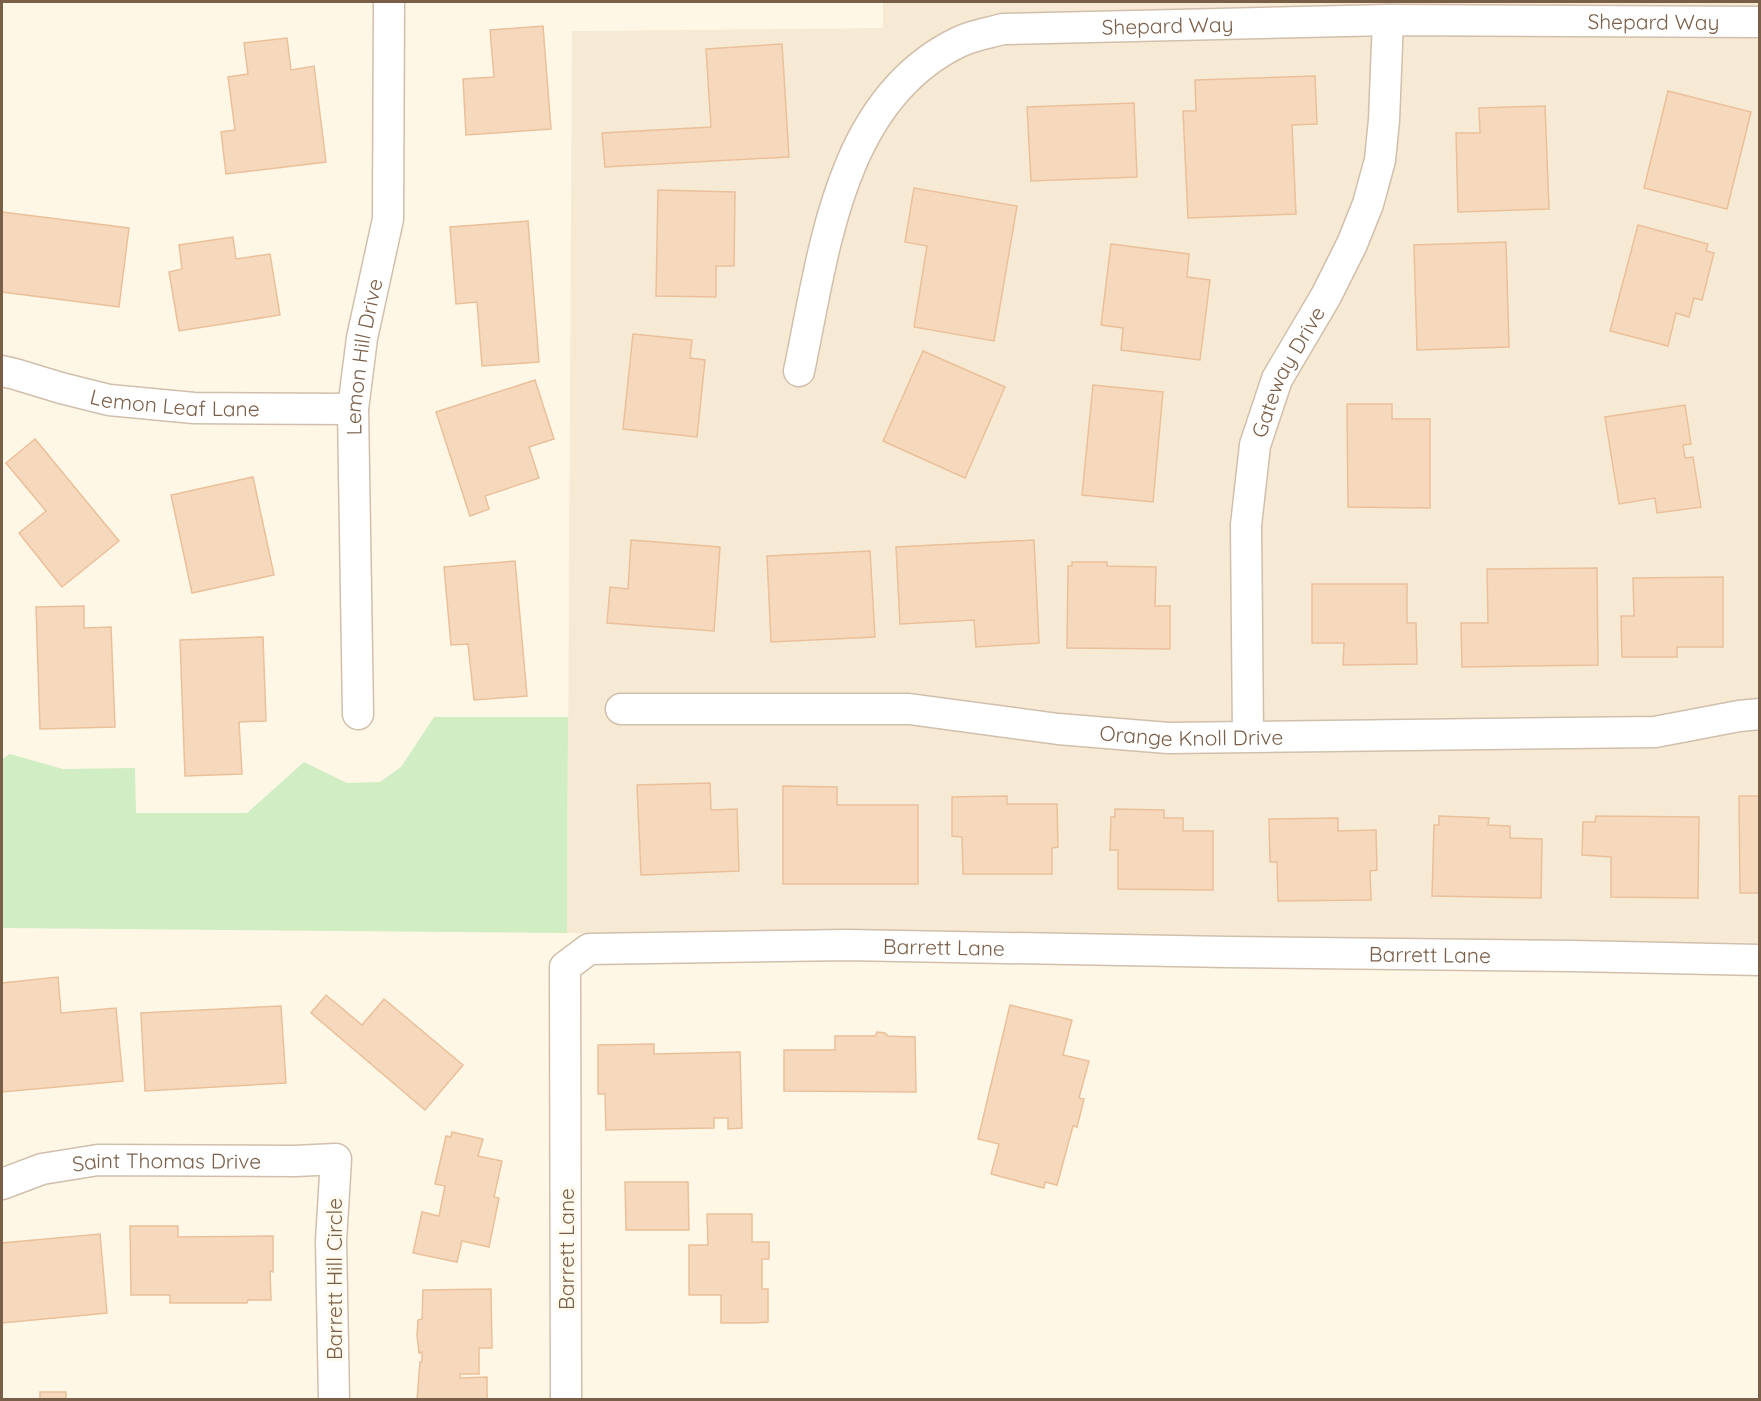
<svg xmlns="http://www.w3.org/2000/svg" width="1761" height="1401" viewBox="0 0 1761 1401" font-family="Quicksand,sans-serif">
  <rect width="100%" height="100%" fill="#fef7e6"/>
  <polygon fill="#f6ead4" points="883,2 1759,2 1759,943 567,933 572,31 883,28"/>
  <polygon fill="#d0edc3" points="434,717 568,717 567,933 2,928 2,759 10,754 63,769 135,768 136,813 247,813 304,762 347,783 380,782 401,767"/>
  <g fill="#f6d8bc" stroke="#eac09b" stroke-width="1.5">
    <polygon points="543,26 551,129 466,135 463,79 494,77 490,30"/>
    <polygon points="287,38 291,70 314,66 326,162 226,174 221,132 235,130 228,77 248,74 244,43"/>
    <polygon points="782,44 789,157 605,167 602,133 711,127 706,49"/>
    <polygon points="1315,76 1317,124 1292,125 1296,214 1188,218 1183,111 1196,111 1195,80"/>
    <polygon points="1668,91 1751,112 1727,209 1644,188"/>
    <polygon points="1134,103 1137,177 1031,181 1027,107"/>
    <polygon points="1545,106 1549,209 1458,212 1456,133 1480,133 1479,108"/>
    <polygon points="914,188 1017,206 994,341 914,327 927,246 905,242"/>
    <polygon points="658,190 735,192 734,266 716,266 716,297 656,296"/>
    <polygon points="2,212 129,228 119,307 2,292"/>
    <polygon points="528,221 539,362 482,366 477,302 456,304 450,227"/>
    <polygon points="1638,225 1708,244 1706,251 1714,253 1702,300 1694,298 1689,317 1676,313 1668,346 1610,331"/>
    <polygon points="233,237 236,259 270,254 280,315 179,331 169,272 182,269 179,245"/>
    <polygon points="1506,242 1509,347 1417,350 1414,245"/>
    <polygon points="1111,244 1189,254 1187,277 1210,280 1200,360 1121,350 1123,328 1101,325"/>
    <polygon points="633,334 692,340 690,358 705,360 697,437 623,429"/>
    <polygon points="923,351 1005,387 965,478 883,441"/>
    <polygon points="535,380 554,439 529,447 539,478 485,496 489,509 470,516 436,412"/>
    <polygon points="1093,385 1163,392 1153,502 1082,495"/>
    <polygon points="1347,404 1392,404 1392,419 1430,419 1430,508 1348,507"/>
    <polygon points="1685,405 1691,444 1683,445 1685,458 1693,457 1701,507 1657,513 1655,498 1619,504 1605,417"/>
    <polygon points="35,439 119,541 62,587 19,533 46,511 6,463"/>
    <polygon points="253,477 274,575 192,593 171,495"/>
    <polygon points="631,540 720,547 714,631 607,623 610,587 628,589"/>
    <polygon points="1034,540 1039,643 976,647 974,620 900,624 896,547"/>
    <polygon points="870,551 875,637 771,642 767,556"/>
    <polygon points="515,561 527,696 474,700 468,644 451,645 444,567"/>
    <polygon points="1072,562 1107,562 1107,566 1156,567 1155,606 1170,606 1170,649 1067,648 1068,566 1072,566"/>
    <polygon points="1597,568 1598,665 1462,667 1461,623 1488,623 1487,569"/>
    <polygon points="1723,577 1723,647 1677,647 1677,657 1622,657 1621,616 1634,616 1633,578"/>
    <polygon points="1312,584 1407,584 1407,623 1416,623 1417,664 1343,665 1344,643 1312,643"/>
    <polygon points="84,606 84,628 111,627 115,727 40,729 36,607"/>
    <polygon points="263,637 266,721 239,722 242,774 185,776 180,640"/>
    <polygon points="710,783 711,810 737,809 739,871 641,875 637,785"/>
    <polygon points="783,786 837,787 837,805 918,805 918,884 783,884"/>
    <polygon points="1007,796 1007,804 1057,804 1058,847 1052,848 1052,874 963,874 962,837 952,836 952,797"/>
    <polygon points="1739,796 1760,796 1760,893 1740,893"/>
    <polygon points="1115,809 1164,810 1164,818 1183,818 1183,831 1213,831 1213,890 1118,889 1118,850 1110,850 1111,817 1115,817"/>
    <polygon points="1439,816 1489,818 1488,825 1510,826 1510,838 1542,839 1541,898 1432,896 1434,825 1439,825"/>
    <polygon points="1596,816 1699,817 1698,898 1611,897 1611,857 1582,855 1583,822 1595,822"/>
    <polygon points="1338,818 1338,831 1376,830 1377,870 1370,871 1371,900 1278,901 1277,862 1270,862 1269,819"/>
    <polygon points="58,977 61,1013 116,1008 123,1081 2,1092 2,983"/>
    <polygon points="326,995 362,1025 384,999 463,1065 425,1110 311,1013"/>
    <polygon points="1010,1005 1072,1020 1063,1055 1089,1061 1079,1098 1084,1099 1077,1127 1073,1126 1057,1185 1045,1182 1044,1188 991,1174 999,1144 978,1139"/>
    <polygon points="281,1006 286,1083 145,1091 141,1013"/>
    <polygon points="877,1032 885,1033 888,1036 915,1037 916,1092 784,1091 784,1050 835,1050 835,1036 875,1036"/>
    <polygon points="654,1044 654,1054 740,1052 742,1128 728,1129 728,1118 714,1118 714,1128 606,1130 605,1094 598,1094 598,1045"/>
    <polygon points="452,1132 483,1139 478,1156 502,1161 494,1197 499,1198 489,1247 462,1241 457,1262 413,1253 422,1212 439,1216 445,1186 435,1184 446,1136 451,1137"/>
    <polygon points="625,1182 688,1182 689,1230 626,1230"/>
    <polygon points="707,1214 752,1214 752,1242 769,1242 769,1259 762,1259 762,1289 768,1289 768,1322 753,1323 721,1323 721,1295 689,1295 689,1245 708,1245"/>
    <polygon points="130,1226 178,1226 178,1237 273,1236 273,1272 270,1271 271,1300 248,1300 247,1303 170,1303 170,1295 131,1295"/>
    <polygon points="100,1234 107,1313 2,1323 2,1243"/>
    <polygon points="491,1289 492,1348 479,1348 479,1374 460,1374 460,1378 487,1377 487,1400 417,1400 420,1362 422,1362 422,1352 419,1353 417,1335 418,1320 422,1319 423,1290"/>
    <polygon points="40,1392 66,1392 66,1400 28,1400 40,1399"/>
  </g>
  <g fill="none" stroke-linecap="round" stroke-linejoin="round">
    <defs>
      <g id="street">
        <path id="s1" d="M2 371 15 374 61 388 109 400 194 408 353 409"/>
        <path id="s2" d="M799 371C824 254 838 100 959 42 973 35 989 33 1003 29L1388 20 1760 22"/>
        <path id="s3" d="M621 709H909L1058 729 1168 738 1655 732 1739 716 1760 714"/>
        <path id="s4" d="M358 714 353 409 362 338 388 219 389 2"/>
        <path id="s5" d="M1248 736 1246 525 1255 445 1277 379 1326 296 1352 244 1368 204 1380 160 1384 120 1388 20"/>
        <path id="s6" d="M2 1184 42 1169 98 1160 295 1161 336 1159 331 1241 334 1400"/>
        <path id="s7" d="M566 1400 565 967 589 949 847 945 1228 952 1573 956 1760 960"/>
      </g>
    </defs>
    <use href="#street" stroke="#d1bfab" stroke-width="33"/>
    <use href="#street" stroke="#fff" stroke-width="30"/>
  </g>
  <g text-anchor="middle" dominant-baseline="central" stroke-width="6" stroke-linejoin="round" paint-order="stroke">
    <g font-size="21" fill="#7a5f48" stroke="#fffaee">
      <text stroke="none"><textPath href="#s2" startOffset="1077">Shepard Way</textPath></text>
      <text stroke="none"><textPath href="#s2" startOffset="591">Shepard Way</textPath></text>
      <text stroke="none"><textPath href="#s4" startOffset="358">Lemon Hill Drive</textPath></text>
      <text stroke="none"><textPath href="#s5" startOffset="372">Gateway Drive</textPath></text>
      <text stroke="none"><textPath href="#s1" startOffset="177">Lemon Leaf Lane</textPath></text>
      <text stroke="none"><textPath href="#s3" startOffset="572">Orange Knoll Drive</textPath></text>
      <text stroke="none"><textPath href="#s7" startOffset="818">Barrett Lane</textPath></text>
      <text stroke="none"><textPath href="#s7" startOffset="1304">Barrett Lane</textPath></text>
      <text stroke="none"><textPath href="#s6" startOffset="168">Saint Thomas Drive</textPath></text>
      <text transform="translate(566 1249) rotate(-90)">Barrett Lane</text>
      <text transform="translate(334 1279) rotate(-90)">Barrett Hill Circle</text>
    </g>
  </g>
  <rect width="1761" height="1401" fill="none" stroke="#7a5f48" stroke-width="6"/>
</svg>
